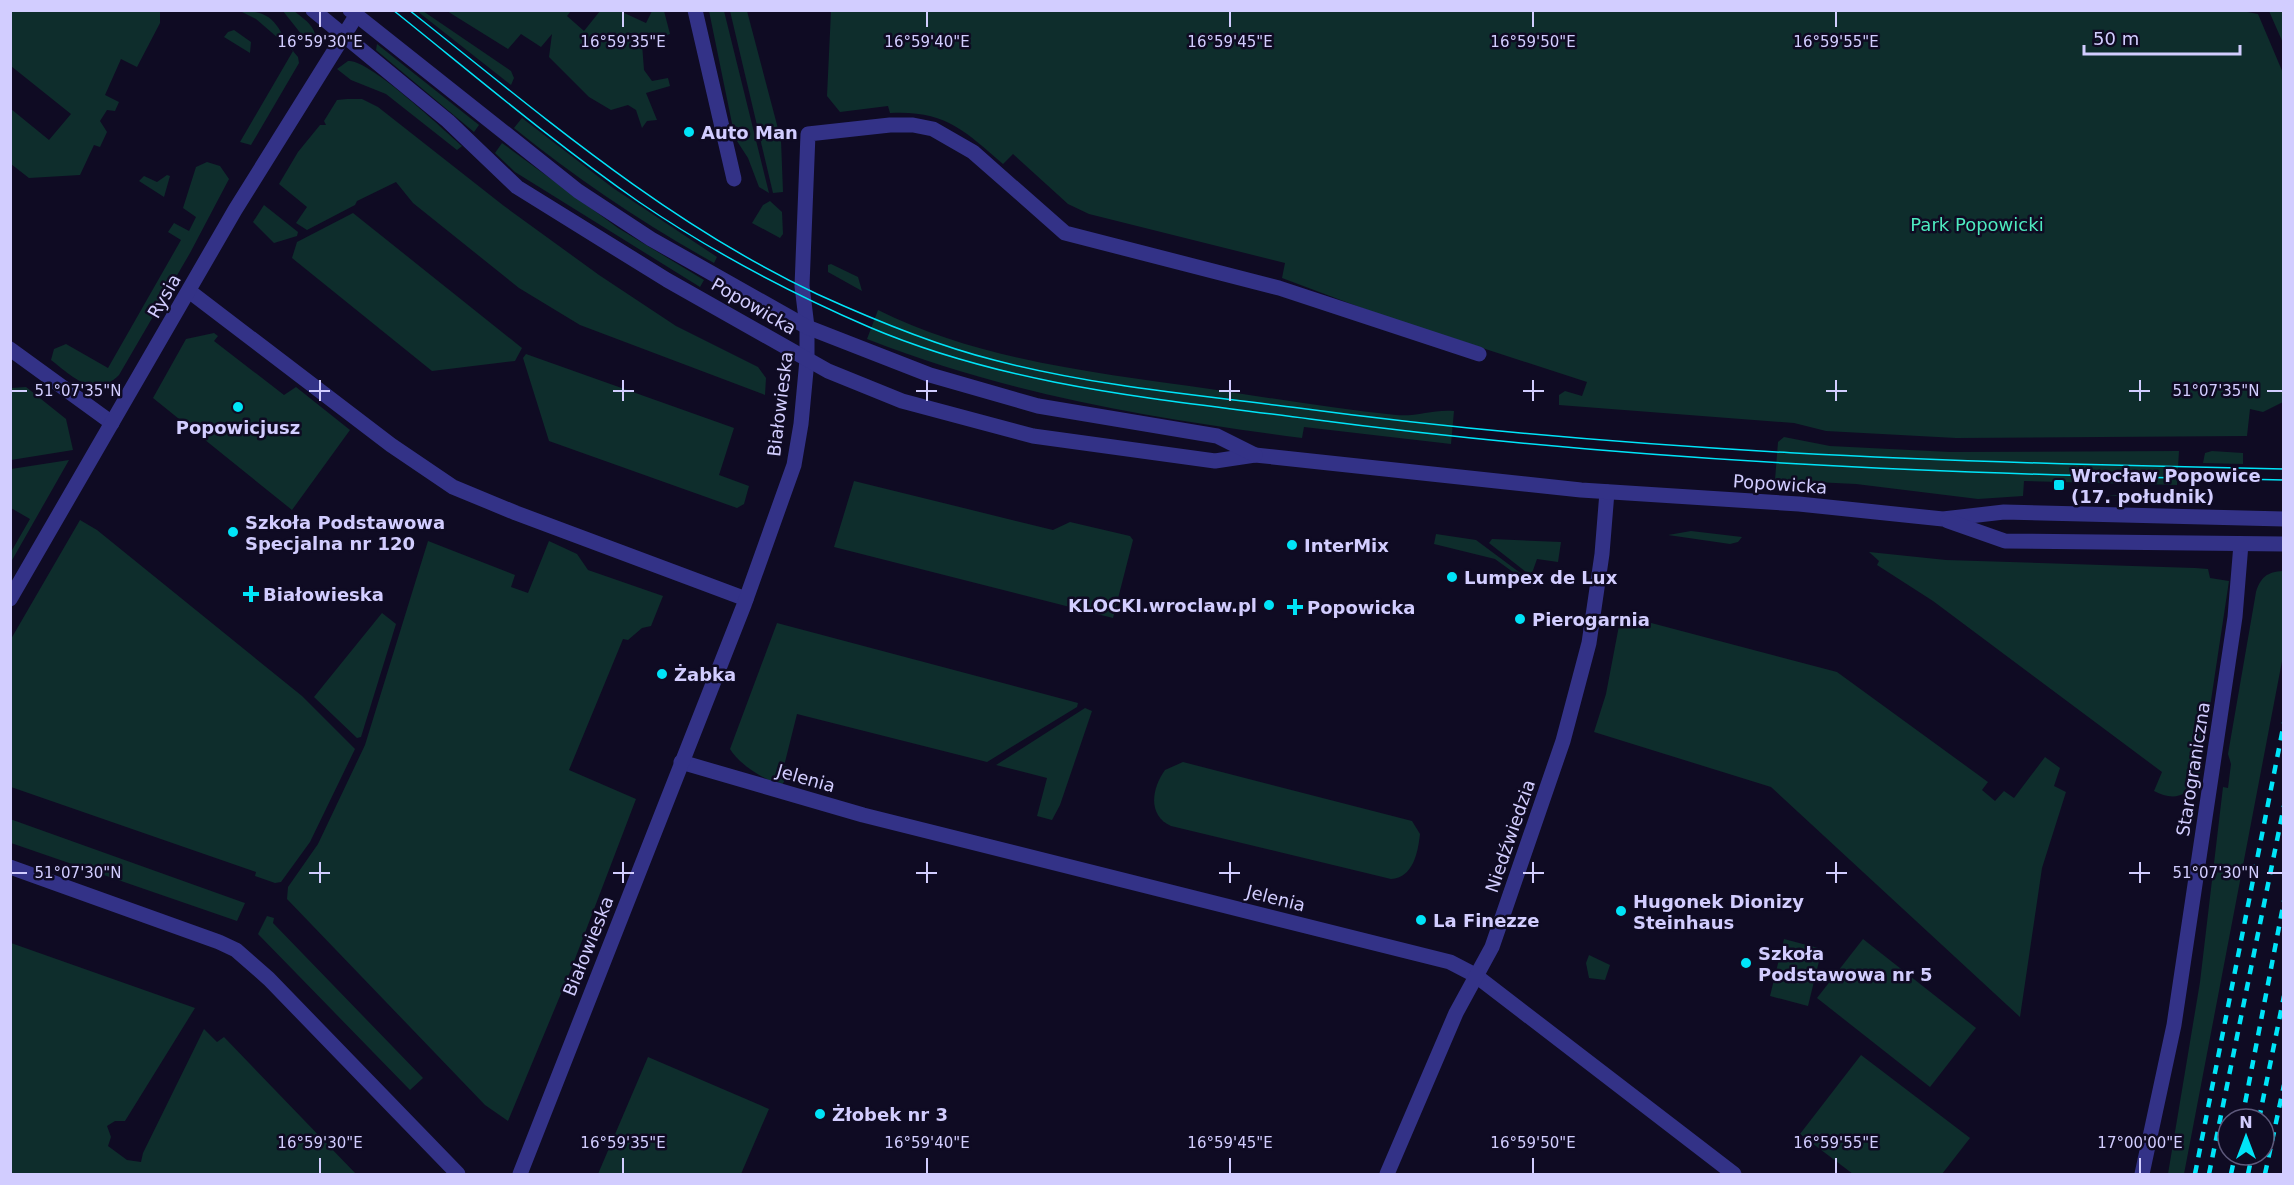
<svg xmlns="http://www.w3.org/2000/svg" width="2294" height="1185" viewBox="0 0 2294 1185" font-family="'DejaVu Sans',sans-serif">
  <rect width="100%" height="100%" fill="#0f0b23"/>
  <g fill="#0e2d2c">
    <path d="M2237 10 2258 14 2283 73V402L2263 412 2250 409 2247 436 1956 438 1826 431 1794 423 1559 405V395L1565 391 1582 396 1587 382 1378 314 1282 278 1285 263 1089 214 1068 204 1013 154 1003 164C964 130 944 110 890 113L888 106 840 112 827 96 831 11Z"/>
    <polygon points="10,11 160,11 160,23 137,67 121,59 105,95 119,102 115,111 107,110 100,121 107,132 100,147 94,145 80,175 29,178 11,164 11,109 49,140 71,114 11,66"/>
    <path d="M240 11C280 10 276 32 298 57L299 63 251 145 240 142 293 51 256 19Z"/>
    <path d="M283 11H294C308 22 321 30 313 49Z"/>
    <polygon points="417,11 423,11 511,71 514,78 511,85"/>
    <polygon points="447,11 571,11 567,16 584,31 600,11 620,11 646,23 652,11 664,11 670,34 642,44 644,70 652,81 668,78 670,86 646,93 657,120 647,121 642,128 636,110 628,105 611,110 589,97 549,57 552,34 541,47 521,34 508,49"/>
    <polygon points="709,11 724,11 769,193 759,187 748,158 735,138"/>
    <polygon points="730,11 747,11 781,140 783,192 773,193"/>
    <polygon points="2269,11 2283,11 2283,43"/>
    <polygon points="234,30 251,42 250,53 224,37 228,32"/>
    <polygon points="377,44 479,125 474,132 376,50"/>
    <path d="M348 61C368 58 444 130 462 146L457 150 386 94 351 80 337 69Z"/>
    <polygon points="347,99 362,99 378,107 504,206 599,275 676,326 758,367 766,378 765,395 580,325 519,288 413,203 396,182 357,201 355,205 307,230 296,223 307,207 279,184 298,152 320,125 326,125 324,121 337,100"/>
    <path d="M522 118 613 188 717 257 714 263C644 224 577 179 514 128Z"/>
    <polygon points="502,143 618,228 704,280 700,287 515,172 495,153"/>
    <path d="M207 162 220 166 229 179 190 253 119 375C94 400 72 376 51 360L54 349 66 344 108 368 181 240 168 232 174 223 189 231 196 217 183 208 196 167Z"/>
    <polygon points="167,175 170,176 164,197 139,181 144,176 157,182"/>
    <polygon points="770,201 782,212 783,234 780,238 752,223 763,205"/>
    <polygon points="264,205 298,232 297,236 274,243 253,222"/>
    <polygon points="353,213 522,348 515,361 432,371 292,258 297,242"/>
    <polygon points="831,264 858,277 862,291 828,272 828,265"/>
    <path d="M878 310C981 361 1098 373 1210 389 1272 398 1334 409 1396 415 1416 417 1434 409 1454 411L1451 444 1304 427 1302 438C1151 418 1010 395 867 339Z"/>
    <polygon points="214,333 218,336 214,341 284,395 296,387 350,430 292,510 153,398 186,339"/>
    <polygon points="526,354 734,428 719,475 749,486 744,504 737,508 549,441 523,358"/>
    <polygon points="26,387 66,419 73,450 11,460 11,388"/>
    <polygon points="1784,437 1830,446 1950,452 2179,451 2177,485 2024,481 2023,496 1978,499 1856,484 1775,480 1778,442"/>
    <polygon points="2212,451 2243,453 2243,464 2203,463 2205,453"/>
    <polygon points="69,460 11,562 11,552 30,519 11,508 11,469"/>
    <polygon points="854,481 1053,530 1070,522 1130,536 1133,540 1113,618 834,547"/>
    <polygon points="2108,495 2177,496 2178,504"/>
    <polygon points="80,520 97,530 302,696 355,749 310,842 281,882 275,883 255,876 256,872 11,787 11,639"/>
    <polygon points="1691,531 1742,537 1738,542 1730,544 1668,535"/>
    <polygon points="1436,534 1476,540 1523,575 1524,580 1495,559 1434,544"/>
    <polygon points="1492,539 1561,542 1558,562 1537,559 1531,576 1489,543"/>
    <polygon points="428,541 515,575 511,587 528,593 549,541 577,554 588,570 663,596 651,626 642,628 628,640 623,639 569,770 636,799 570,972 508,1121 485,1105 287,899 288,887 318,844 365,745"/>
    <path d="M1869 552 1946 560 2195 568 2208 569 2210 578 2229 581 2199 780C2187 797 2172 801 2154 791L2162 772 1933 601 1877 565 1879 561Z"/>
    <path d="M2283 571V656L2184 1174H2168L2200 982 2223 787 2228 788 2231 764 2228 754 2256 592C2261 577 2267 572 2283 571Z"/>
    <polygon points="382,613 396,624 361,737 357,738 314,697"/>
    <polygon points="1621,615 1837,672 1988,782 1982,790 1995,801 2004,791 2014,798 2045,757 2060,768 2054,786 2066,792 2042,868 2020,1017 1771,787 1594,732 1606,694"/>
    <path d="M777 623 1078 703 1077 707 987 762 797 714 784 766 792 768 782 785C764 780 740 765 730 749Z"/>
    <polygon points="1085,708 1092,711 1060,805 1052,820 1037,816 1047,778 996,765"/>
    <path d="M1183 762 1412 821 1420 834C1418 852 1413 878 1391 879L1171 826C1147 815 1152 788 1165 770Z"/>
    <polygon points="10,819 242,902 245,903 237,921 11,843"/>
    <polygon points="267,916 274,918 273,923 423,1078 410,1090 258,934"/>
    <polygon points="1784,939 1822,949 1808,1006 1770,996"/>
    <polygon points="1863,939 1976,1028 1930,1087 1817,998"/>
    <polygon points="11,943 195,1008 125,1121 115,1121 107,1126 111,1137 108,1146 127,1160 141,1162 143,1153 204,1029 217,1042 224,1037 356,1174 11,1174"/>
    <polygon points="1589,955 1610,965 1605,980 1589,978 1586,963"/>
    <polygon points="1861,1055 1970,1138 1942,1174 1853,1174 1800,1134"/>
    <polygon points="648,1057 769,1109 741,1174 598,1174"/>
  </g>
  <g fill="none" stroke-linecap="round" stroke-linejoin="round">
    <g stroke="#333287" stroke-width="15">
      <polyline points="695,10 734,179"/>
      <polyline points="189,291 391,445 453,487 516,513 746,599"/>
      <polyline points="10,349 112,423"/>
      <polyline points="10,599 235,210 356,16"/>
      <polyline points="681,762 863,815 1450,962 1475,975 1734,1174"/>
      <polyline points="10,867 219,942 236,950 269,979 458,1174"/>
      <polyline points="520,1174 744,605 794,465 801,424 807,360 807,327 802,286 808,134 890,125 913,125 933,129 973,152 1065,233 1279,288 1479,354"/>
      <polyline points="1387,1174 1456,1013 1492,947 1563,741 1589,643 1602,554 1607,492"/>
      <polyline points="2142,1174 2174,1025 2235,617 2241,544"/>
    </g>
    <g stroke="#333287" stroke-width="15">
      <polyline points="313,10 448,121 517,187 667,280 828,371 902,401 1033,436 1215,461 1255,455 1581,490 1799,504 1943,519 2004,512 2284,519"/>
      <polyline points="350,10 578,191 651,239 807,327 930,375 1038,406 1217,436 1255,455"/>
      <polyline points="1948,521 2005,541 2284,544"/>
    </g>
    <g stroke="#00e4f8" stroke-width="1.5">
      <path d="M393 10C474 75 554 143 639 202 711 251 788 292 869 327 1010 387 1160 399 1310 419 1633 462 1958 475 2284 480"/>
      <path d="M409 10C539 113 666 223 817 294 874 320 934 345 994 360 1094 386 1197 395 1299 408 1625 452 1955 463 2284 469"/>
    </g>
    <g stroke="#00e4f8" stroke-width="4.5" stroke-dasharray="9 8" stroke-linecap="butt">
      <polyline points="2242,1119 2284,901"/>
      <polyline points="2259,1119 2284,996"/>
      <polyline points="2195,1174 2284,723"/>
      <polyline points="2209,1174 2284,806"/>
      <polyline points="2231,1174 2235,1155"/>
      <polyline points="2248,1174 2252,1155"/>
      <polyline points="2265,1174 2284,1085"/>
    </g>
  </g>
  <path fill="none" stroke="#d2cdff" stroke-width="2" d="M320 12V27M623 12V27M927 12V27M1230 12V27M1533 12V27M1836 12V27M320 380V401M623 380V401M927 380V401M1230 380V401M1533 380V401M1836 380V401M2140 380V401M12 391H27M309 391H330M613 391H634M916 391H937M1219 391H1240M1523 391H1544M1826 391H1847M2129 391H2150M2267 391H2282M320 862V883M623 862V883M927 862V883M1230 862V883M1533 862V883M1836 862V883M2140 862V883M12 873H27M309 873H330M613 873H634M916 873H937M1219 873H1240M1523 873H1544M1826 873H1847M2129 873H2150M2267 873H2282M320 1158V1173M623 1158V1173M927 1158V1173M1230 1158V1173M1533 1158V1173M1836 1158V1173M2140 1158V1173"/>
  <g fill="#00e4f8" stroke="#0f0b23" stroke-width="2">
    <circle cx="689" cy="132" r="6"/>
    <circle cx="238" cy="407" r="6"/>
    <rect x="2053" y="479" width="12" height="12" rx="3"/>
    <circle cx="233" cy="532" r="6"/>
    <circle cx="1292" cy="545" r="6"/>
    <circle cx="1452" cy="577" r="6"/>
    <path d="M248 585h6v6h6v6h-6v6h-6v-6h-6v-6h6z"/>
    <circle cx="1269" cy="605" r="6"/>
    <path d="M1292 598h6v6h6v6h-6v6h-6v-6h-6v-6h6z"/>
    <circle cx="1520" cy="619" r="6"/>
    <circle cx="662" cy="674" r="6"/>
    <circle cx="1621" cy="911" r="6"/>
    <circle cx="1421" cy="920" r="6"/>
    <circle cx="1746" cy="963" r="6"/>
    <circle cx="820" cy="1114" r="6"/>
  </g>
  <g text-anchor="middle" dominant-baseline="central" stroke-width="5" stroke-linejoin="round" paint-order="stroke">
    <g font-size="18" font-weight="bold" fill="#d2cdff" stroke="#0f0b23" text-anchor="start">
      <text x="701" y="132">Auto Man</text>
      <text x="238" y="427" text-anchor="middle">Popowicjusz</text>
      <text x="2071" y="475">Wrocław Popowice<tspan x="2071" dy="21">(17. południk)</tspan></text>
      <text x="245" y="522">Szkoła Podstawowa<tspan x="245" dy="21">Specjalna nr 120</tspan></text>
      <text x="1304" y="545">InterMix</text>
      <text x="1464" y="577">Lumpex de Lux</text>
      <text x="263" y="594">Białowieska</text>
      <text x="1257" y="605" text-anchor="end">KLOCKI.wroclaw.pl</text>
      <text x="1307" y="607">Popowicka</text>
      <text x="1532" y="619">Pierogarnia</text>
      <text x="674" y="674">Żabka</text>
      <text x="1633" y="901">Hugonek Dionizy<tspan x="1633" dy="21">Steinhaus</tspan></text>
      <text x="1433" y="920">La Finezze</text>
      <text x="1758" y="953">Szkoła<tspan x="1758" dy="21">Podstawowa nr 5</tspan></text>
      <text x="832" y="1114">Żłobek nr 3</text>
    </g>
    <g font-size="18" fill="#4eebc0" stroke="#0f0b23">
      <text x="1977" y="224">Park Popowicki</text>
    </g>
    <g font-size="18" fill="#d2cdff" stroke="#0f0b23">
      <text transform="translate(164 296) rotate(-60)">Rysia</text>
      <text transform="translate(754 306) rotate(30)">Popowicka</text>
      <text transform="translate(780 404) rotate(-83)">Białowieska</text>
      <text transform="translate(1780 484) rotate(4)">Popowicka</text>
      <text transform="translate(2193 769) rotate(-81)">Starograniczna</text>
      <text transform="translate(806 778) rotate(16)">Jelenia</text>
      <text transform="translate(1510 836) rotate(-71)">Niedźwiedzia</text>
      <text transform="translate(1276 898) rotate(14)">Jelenia</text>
      <text transform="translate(588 946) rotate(-68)">Białowieska</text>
    </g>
  </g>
  <g font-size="15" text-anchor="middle" fill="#d2cdff" stroke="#0f0b23" stroke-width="5" stroke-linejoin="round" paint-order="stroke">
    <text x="320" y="47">16°59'30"E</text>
    <text x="623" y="47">16°59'35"E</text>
    <text x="927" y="47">16°59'40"E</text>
    <text x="1230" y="47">16°59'45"E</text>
    <text x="1533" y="47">16°59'50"E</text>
    <text x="1836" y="47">16°59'55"E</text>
    <text x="78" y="396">51°07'35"N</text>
    <text x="2216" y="396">51°07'35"N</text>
    <text x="78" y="878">51°07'30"N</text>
    <text x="2216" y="878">51°07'30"N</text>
    <text x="320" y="1148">16°59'30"E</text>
    <text x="623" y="1148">16°59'35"E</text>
    <text x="927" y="1148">16°59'40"E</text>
    <text x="1230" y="1148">16°59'45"E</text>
    <text x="1533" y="1148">16°59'50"E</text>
    <text x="1836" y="1148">16°59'55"E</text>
    <text x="2140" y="1148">17°00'00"E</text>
  </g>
  <rect width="2294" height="1185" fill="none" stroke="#d2cdff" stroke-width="24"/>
  <g transform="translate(2246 1137)"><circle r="28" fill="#0f0b23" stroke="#5d597b" stroke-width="1.5"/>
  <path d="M0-4.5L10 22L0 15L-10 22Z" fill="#00e4f8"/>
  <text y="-9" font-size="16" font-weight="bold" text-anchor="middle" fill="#d2cdff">N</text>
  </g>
  <path d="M2084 45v9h156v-9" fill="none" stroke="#d2cdff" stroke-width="3"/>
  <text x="2093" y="45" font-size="18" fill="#d2cdff" stroke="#0f0b23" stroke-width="4.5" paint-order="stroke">50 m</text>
</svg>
